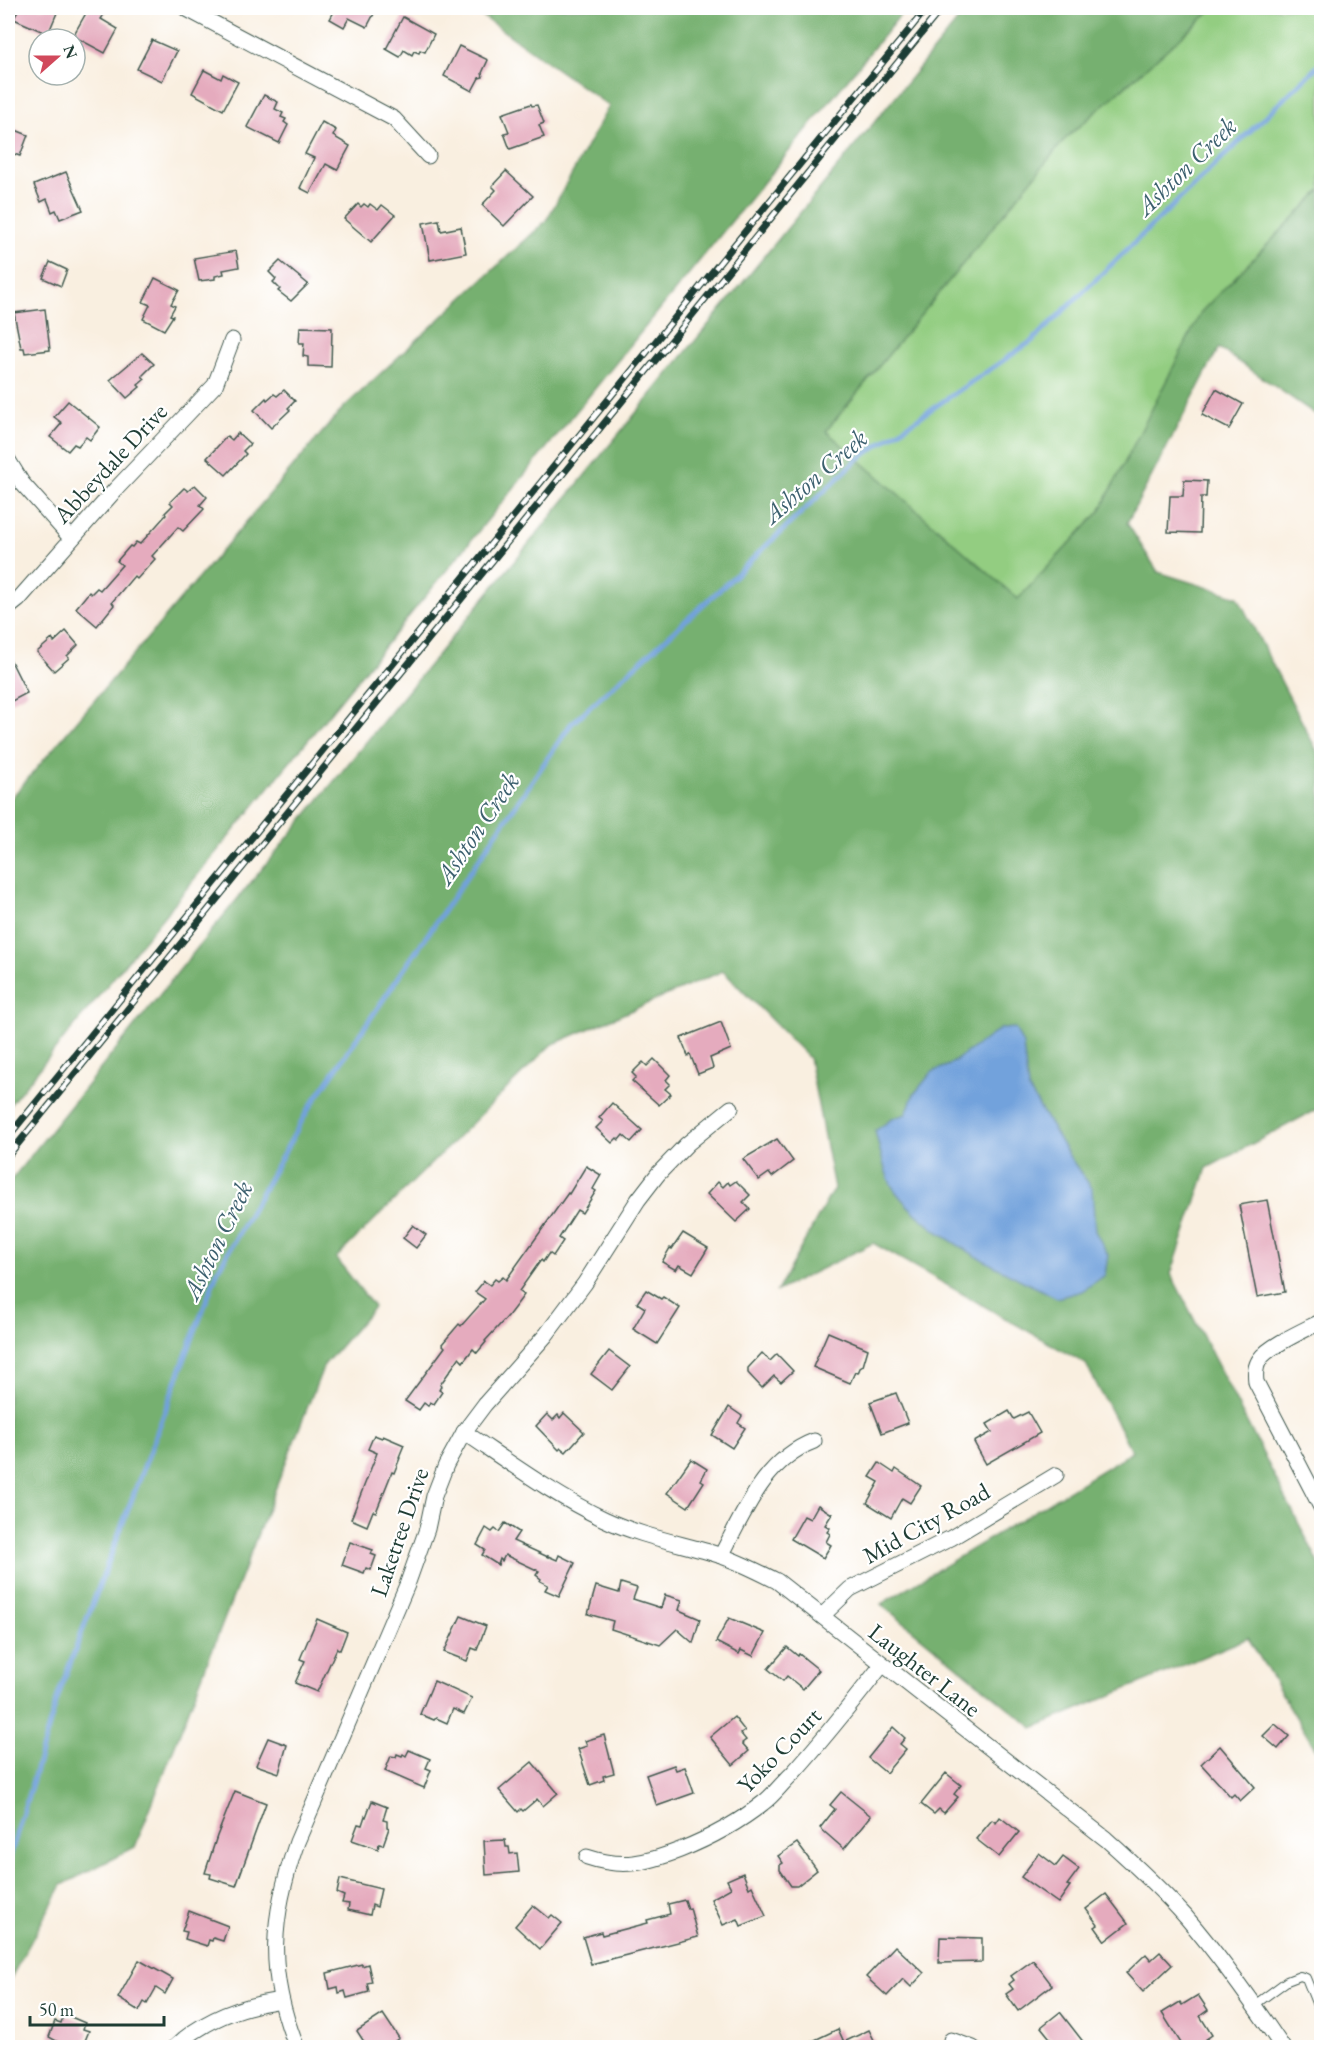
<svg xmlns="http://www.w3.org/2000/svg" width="1329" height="2055" viewBox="0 0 1329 2055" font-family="'EB Garamond',serif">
  <rect width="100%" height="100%" fill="#fff"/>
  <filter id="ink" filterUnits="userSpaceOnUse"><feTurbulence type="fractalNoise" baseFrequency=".0167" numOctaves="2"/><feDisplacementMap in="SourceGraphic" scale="12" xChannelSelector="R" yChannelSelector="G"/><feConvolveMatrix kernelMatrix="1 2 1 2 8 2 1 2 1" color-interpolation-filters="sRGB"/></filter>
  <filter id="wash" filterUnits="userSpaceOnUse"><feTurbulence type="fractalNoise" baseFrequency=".008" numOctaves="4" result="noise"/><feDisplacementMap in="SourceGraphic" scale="24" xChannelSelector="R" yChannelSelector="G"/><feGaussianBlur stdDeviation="1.35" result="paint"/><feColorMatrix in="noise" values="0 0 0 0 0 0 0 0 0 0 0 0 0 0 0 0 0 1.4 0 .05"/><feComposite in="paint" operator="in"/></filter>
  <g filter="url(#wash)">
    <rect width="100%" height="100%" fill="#f9efe0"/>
    <polygon fill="#93cd81" stroke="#59855a" stroke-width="1.5" points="1214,8 1321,8 1321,190 1202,311 1100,511 1018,599 826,431 1065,139"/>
    <g fill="#76b06f" stroke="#4a7652" stroke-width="1.5">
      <polygon points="471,8 906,8 8,1107 8,802 343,408 546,221 609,106"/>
      <polygon points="968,8 1214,8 1065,139 826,431 1018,599 1100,511 1202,311 1321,190 1321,418 1219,348 1127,523 1158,572 1238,597 1321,759 1321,1107 1207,1168 1171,1274 1321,1567 1321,1758 1248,1638 1033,1728 881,1604 1132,1452 1086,1364 873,1243 777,1291 834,1188 809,1058 723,971 551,1045 336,1258 374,1307 324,1365 135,1847 62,1885 8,1983 8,1184 198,947"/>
    </g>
    <path fill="#72a2dc" stroke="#487088" stroke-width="1.5" d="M1015 1028 1023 1045 1028 1088 1071 1159 1092 1188 1095 1231 1108 1255 1105 1275 1082 1291 1057 1298C1004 1271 933 1240 896 1192 885 1179 880 1148 875 1131L892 1119 906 1114 914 1094 932 1072 949 1065 1000 1029Z"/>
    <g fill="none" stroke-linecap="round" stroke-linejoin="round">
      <polyline stroke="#72a2dc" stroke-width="5" points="8,1863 59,1693 218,1270 308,1110 571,724 726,584 858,459 1032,341 1322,62"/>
    </g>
    <g id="blocks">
      <g fill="#e5abbe">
        <polygon points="19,8 59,8 48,34 14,19"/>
        <polygon points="89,8 95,8 105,13 101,19 118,29 105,53 73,36"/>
        <polygon points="330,8 377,8 367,27 349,18 344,27 330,19 335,10"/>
        <polygon points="403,17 434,34 425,52 420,50 419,53 414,51 412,55 404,50 400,57 386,49"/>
        <polygon points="152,40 177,51 162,81 137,69"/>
        <polygon points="459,46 488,60 482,73 483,77 479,78 472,91 444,76"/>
        <polygon points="204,70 221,79 223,74 238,82 223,110 192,93"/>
        <polygon points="264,95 278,102 275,109 283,113 281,117 286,119 284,122 288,125 279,143 247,127"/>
        <polygon points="531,104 532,106 537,105 544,123 539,125 544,137 510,149 504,133 509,132 502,114"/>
        <polygon points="322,122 336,130 333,136 350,146 337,170 326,164 310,193 300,188 314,158 305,154"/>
        <polygon points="8,127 28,135 20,156 8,152"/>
        <polygon points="506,171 533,196 504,226 482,205 496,190 492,186"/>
        <polygon points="66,172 83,210 60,219 56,210 52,212 47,199 41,202 34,185"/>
        <polygon points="358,204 361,207 364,204 368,207 370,204 378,210 382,205 395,215 371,242 344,219"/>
        <polygon points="439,220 441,231 461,227 466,253 430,260 423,223"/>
        <polygon points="236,251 239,267 223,270 224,274 215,276 215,279 199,281 194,258"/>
        <polygon points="280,261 308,284 291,301 278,291 280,289 273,282 276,279 269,272"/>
        <polygon points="50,262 67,270 61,286 43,278"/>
        <polygon points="155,278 179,290 171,304 175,306 170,315 173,316 164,330 143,319 150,305 143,302"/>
        <polygon points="45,309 50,350 25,353 24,348 21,348 14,313"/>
        <polygon points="300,327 332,328 331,367 308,366 308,357 303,356 304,343 299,343"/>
        <polygon points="142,353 154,364 142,376 145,379 138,385 140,387 127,398 110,380"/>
        <polygon points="1216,389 1243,404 1229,429 1202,415"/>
        <polygon points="284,390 295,401 288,408 290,410 271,428 254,410 266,398 267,400 274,394 277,396"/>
        <polygon points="68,401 100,427 90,440 86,437 78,446 74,444 68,451 50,437 62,423 54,417"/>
        <polygon points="238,433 250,444 243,451 246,454 226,475 207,458 227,436 232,440"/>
        <polygon points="1184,480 1207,481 1206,497 1201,497 1200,533 1168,532 1170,496 1183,496"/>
        <polygon points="195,485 207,497 200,505 204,509 183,531 178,527 152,556 155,559 137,579 134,576 112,602 114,605 97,626 76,608 89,592 91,594 97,588 100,590 122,565 117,561 130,546 132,547 136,542 140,544 166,515 165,513 173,505 170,502 184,488 188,491"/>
        <polygon points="66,631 78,645 67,656 69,658 54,671 37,652 52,639 54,642"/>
        <polygon points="8,655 27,693 8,703"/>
        <polygon points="721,1022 731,1049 710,1058 713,1068 698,1074 690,1054 688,1056 681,1038"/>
        <polygon points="654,1059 670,1075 666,1080 670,1084 665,1089 671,1094 659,1105 632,1081 636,1077 632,1073 643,1062 647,1066"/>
        <polygon points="612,1103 642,1130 631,1142 623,1135 619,1140 617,1138 612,1143 596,1128 603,1121 599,1118"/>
        <polygon points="777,1139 793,1161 772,1177 769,1173 759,1180 743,1159"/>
        <polygon points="586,1166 601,1175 593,1189 596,1191 582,1213 577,1210 559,1238 563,1241 553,1256 549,1253 543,1262 541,1260 519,1291 524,1295 508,1316 485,1341 486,1342 477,1353 473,1349 463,1362 459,1358 440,1385 441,1386 439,1390 442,1392 434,1404 430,1402 428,1406 424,1403 419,1410 405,1401 445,1347 442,1344 459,1324 461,1326 485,1299 475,1292 484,1281 490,1285 495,1279 498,1281 503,1277 506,1280 568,1193 569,1194"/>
        <polygon points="736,1181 750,1195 743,1202 750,1209 736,1222 707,1194 718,1182 723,1187 728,1182 730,1185"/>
        <polygon points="1267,1200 1285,1292 1257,1297 1239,1205"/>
        <polygon points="413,1225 426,1235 416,1248 403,1238"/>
        <polygon points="683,1233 708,1248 693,1273 679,1265 676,1270 662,1262 670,1248 672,1249"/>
        <polygon points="646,1290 661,1299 663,1297 680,1308 657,1344 633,1329 645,1308 637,1303"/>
        <polygon points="828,1332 868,1349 863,1366 860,1368 858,1373 855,1372 850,1383 813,1367"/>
        <polygon points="609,1351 630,1367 612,1390 591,1374"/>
        <polygon points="762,1353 770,1361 777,1354 793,1371 781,1382 774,1376 762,1388 748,1373 748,1368"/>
        <polygon points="896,1393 908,1423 882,1433 870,1402"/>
        <polygon points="729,1407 742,1416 738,1423 745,1428 732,1448 712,1435"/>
        <polygon points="1009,1411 1014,1419 1028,1412 1040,1433 986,1464 974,1442 992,1432 987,1424"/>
        <polygon points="564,1413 584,1432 566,1452 561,1448 559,1450 536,1426 547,1414 553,1420 558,1415 560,1418"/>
        <polygon points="374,1435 382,1438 383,1436 404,1445 399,1457 400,1458 394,1473 392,1472 376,1512 373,1511 367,1526 351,1519 377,1453 368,1449"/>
        <polygon points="691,1459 707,1469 701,1480 704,1482 688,1507 667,1493"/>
        <polygon points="879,1463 894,1473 896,1469 921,1486 910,1503 902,1498 891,1518 867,1503 879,1482 870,1477"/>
        <polygon points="818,1505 832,1514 825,1525 830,1528 827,1532 830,1534 826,1542 831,1545 823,1558 791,1539 804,1516 810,1519"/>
        <polygon points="505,1523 519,1532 513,1541 548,1557 548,1556 557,1560 559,1555 575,1563 559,1596 545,1590 548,1585 540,1581 541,1579 536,1575 539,1571 505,1555 502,1561 500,1559 498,1565 482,1555 485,1550 477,1545 486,1528 492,1532 495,1529 499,1532"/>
        <polygon points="350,1542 373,1550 371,1554 376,1556 371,1570 366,1568 364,1573 342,1565"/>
        <polygon points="621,1583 637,1588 633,1599 661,1608 665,1595 682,1600 679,1610 700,1619 693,1643 677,1629 660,1645 611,1629 613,1621 588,1614 596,1586 619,1593"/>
        <polygon points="461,1616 486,1626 477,1650 472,1648 467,1661 444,1652"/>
        <polygon points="729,1618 765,1633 753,1656 741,1650 739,1654 716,1642"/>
        <polygon points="317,1619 347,1632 340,1650 337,1648 317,1692 295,1683 305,1661 300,1659"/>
        <polygon points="787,1647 798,1656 799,1654 819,1670 803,1689 787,1676 783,1681 768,1669"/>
        <polygon points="434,1681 472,1698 464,1714 453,1709 447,1723 436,1718 434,1720 420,1714"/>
        <polygon points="734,1717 745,1731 741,1734 746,1740 742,1743 749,1751 733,1765 710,1737"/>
        <polygon points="1275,1724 1289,1736 1278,1749 1263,1736"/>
        <polygon points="893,1727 905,1738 900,1744 906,1749 886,1773 868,1758"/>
        <polygon points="604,1735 614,1773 603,1776 604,1780 590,1785 578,1749 587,1746 585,1741"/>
        <polygon points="268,1738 287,1745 279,1773 256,1765"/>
        <polygon points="1220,1746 1255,1787 1240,1801 1234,1794 1231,1797 1201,1764"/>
        <polygon points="409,1750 430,1759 426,1768 431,1770 424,1788 385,1771 391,1756 396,1757 397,1754 402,1756 403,1754 406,1756"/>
        <polygon points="532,1762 558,1793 543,1806 537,1799 523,1811 521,1809 518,1812 499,1790"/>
        <polygon points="674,1765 676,1770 685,1767 694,1793 657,1806 646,1775"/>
        <polygon points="946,1773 961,1785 954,1794 958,1797 944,1813 939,1809 934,1814 921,1804"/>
        <polygon points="235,1791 266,1803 236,1886 210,1878 211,1874 205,1873 217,1836"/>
        <polygon points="841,1792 871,1816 844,1849 820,1828 835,1809 830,1805"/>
        <polygon points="372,1801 387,1807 383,1820 387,1821 387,1827 389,1828 383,1845 379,1844 378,1849 352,1840 358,1824 362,1825 365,1816 366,1817"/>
        <polygon points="1000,1817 1019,1832 999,1857 976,1839 992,1820 996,1823"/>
        <polygon points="505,1840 506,1847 509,1847 510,1854 517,1853 519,1872 486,1875 484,1841"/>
        <polygon points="797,1843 817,1870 797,1886 791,1886 780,1870 780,1865 783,1863 778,1856"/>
        <polygon points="1039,1853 1056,1866 1063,1857 1079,1869 1067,1885 1070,1886 1058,1903 1021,1877"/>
        <polygon points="743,1873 749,1888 752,1886 766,1916 741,1926 738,1919 723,1925 711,1899 731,1888 727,1880"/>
        <polygon points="340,1879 381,1889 377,1907 372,1905 370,1915 348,1910 349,1904 342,1903 344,1896 337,1893"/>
        <polygon points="1106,1894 1128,1923 1105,1941 1095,1927 1098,1925 1086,1909"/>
        <polygon points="685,1900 688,1909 690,1908 698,1937 591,1964 583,1937 601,1932 602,1935 648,1923 647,1920 670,1914 668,1904"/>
        <polygon points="533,1905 549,1918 552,1915 562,1923 540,1949 515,1926"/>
        <polygon points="189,1911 228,1926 223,1941 213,1938 212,1941 209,1940 207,1946 185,1939 187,1932 182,1931"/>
        <polygon points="940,1937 982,1938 982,1962 939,1963"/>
        <polygon points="895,1946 924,1973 911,1987 903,1979 887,1996 866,1977"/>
        <polygon points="1160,1952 1172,1965 1143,1992 1126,1973 1146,1954 1151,1960"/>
        <polygon points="139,1960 173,1979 165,1994 156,1988 147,2004 144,2002 139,2011 118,1998"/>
        <polygon points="1033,1960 1052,1985 1018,2011 1006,1994 1013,1989 1009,1984 1014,1980 1011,1976"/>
        <polygon points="362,1964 362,1966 368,1964 372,1982 367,1983 369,1992 347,1998 345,1991 339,1993 338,1987 330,1989 327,1973"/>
        <polygon points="1198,1995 1208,2010 1200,2016 1212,2035 1193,2048 1184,2048 1162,2013 1180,2002 1182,2005"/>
        <polygon points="1060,2012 1088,2048 1058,2048 1041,2027"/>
        <polygon points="64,2014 85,2023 83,2029 89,2031 82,2048 69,2048 49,2037 55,2021 61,2023"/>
        <polygon points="383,2014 399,2038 385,2048 368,2048 357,2031"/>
        <polygon points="838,2029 844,2042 869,2030 876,2044 867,2048 798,2048"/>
      </g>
    </g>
  </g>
  <g filter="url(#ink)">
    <use href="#blocks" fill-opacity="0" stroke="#40584e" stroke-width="1.5"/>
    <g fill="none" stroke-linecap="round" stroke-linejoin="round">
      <defs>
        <polyline id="lane" points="1253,2006 1287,1981 1300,1976 1306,1978 1322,2018"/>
        <g id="street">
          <polyline points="185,8 394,119 428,156"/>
          <polyline points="8,460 22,483 71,538"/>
          <polyline points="8,608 18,600 116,489 215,385 232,340"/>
          <path d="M1322 1321C1307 1329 1268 1346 1260 1359 1255 1366 1255 1373 1256 1382L1322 1509"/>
          <path d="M464 1432C509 1462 555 1496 604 1519 638 1535 674 1542 709 1552 733 1559 755 1570 777 1581L1106 1839C1134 1864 1161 1889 1186 1917 1221 1958 1253 2003 1283 2048"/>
          <path d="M721 1556C744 1513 764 1460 814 1441"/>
          <polyline points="822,1616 850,1589 951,1538 1056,1475"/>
          <path d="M587 1857C623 1869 646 1863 680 1850 710 1838 738 1823 763 1803 774 1795 782 1783 792 1774 824 1739 853 1702 882 1665"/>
          <polyline points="951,2040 973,2048"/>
          <path d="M174 2048C204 2019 241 2006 281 2000"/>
          <path d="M297 2048C266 1972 271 1917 297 1842L407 1585 427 1529 434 1496 446 1465 464 1432 485 1404 546 1335 585 1283 638 1200 658 1174 687 1144 731 1108"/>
        </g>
      </defs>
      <use href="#lane" stroke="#40584e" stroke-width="10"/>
      <use href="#street" stroke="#40584e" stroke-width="17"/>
      <use href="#lane" stroke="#fff" stroke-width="8"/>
      <use href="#street" stroke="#fff" stroke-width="15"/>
      <defs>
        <g id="rail">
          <polyline points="8,1137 927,8"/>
          <polyline points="8,1156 942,8"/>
        </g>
      </defs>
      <use href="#rail" stroke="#1f3d34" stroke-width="7"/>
      <use href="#rail" stroke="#fff" stroke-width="4.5" stroke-dasharray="14" stroke-linecap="butt"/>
    </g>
  </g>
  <g text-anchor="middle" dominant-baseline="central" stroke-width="4.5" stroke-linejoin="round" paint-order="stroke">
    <g font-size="24" fill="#1f3d34" stroke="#fff">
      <text transform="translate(110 463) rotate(-47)">Abbeydale Drive</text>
      <text transform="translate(926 1523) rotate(-29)">Mid City Road</text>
      <text transform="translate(399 1532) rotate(-71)">Laketree Drive</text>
      <text transform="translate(925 1670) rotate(38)">Laughter Lane</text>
      <text transform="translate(779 1750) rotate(-46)">Yoko Court</text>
    </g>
    <g font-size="26" font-style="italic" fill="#3c606f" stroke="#fff">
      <text transform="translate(1186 166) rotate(-44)">Ashton Creek</text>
      <text transform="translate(815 476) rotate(-41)">Ashton Creek</text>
      <text transform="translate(477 828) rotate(-56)">Ashton Creek</text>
      <text transform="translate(217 1240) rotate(-64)">Ashton Creek</text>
    </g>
  </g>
  <rect width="1329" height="2055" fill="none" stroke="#fff" stroke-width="30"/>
  <g transform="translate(57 57) rotate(69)"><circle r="28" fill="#ffffff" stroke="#a5b1ae" stroke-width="1.5"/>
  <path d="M0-4.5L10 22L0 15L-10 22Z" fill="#d1495b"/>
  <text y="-9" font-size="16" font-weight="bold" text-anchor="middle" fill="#1f3d34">N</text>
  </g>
  <path d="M30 2016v9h134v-9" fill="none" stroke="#1f3d34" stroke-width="3"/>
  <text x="39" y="2016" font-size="18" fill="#1f3d34" stroke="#ffffff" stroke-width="4.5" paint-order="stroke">50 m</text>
</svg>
